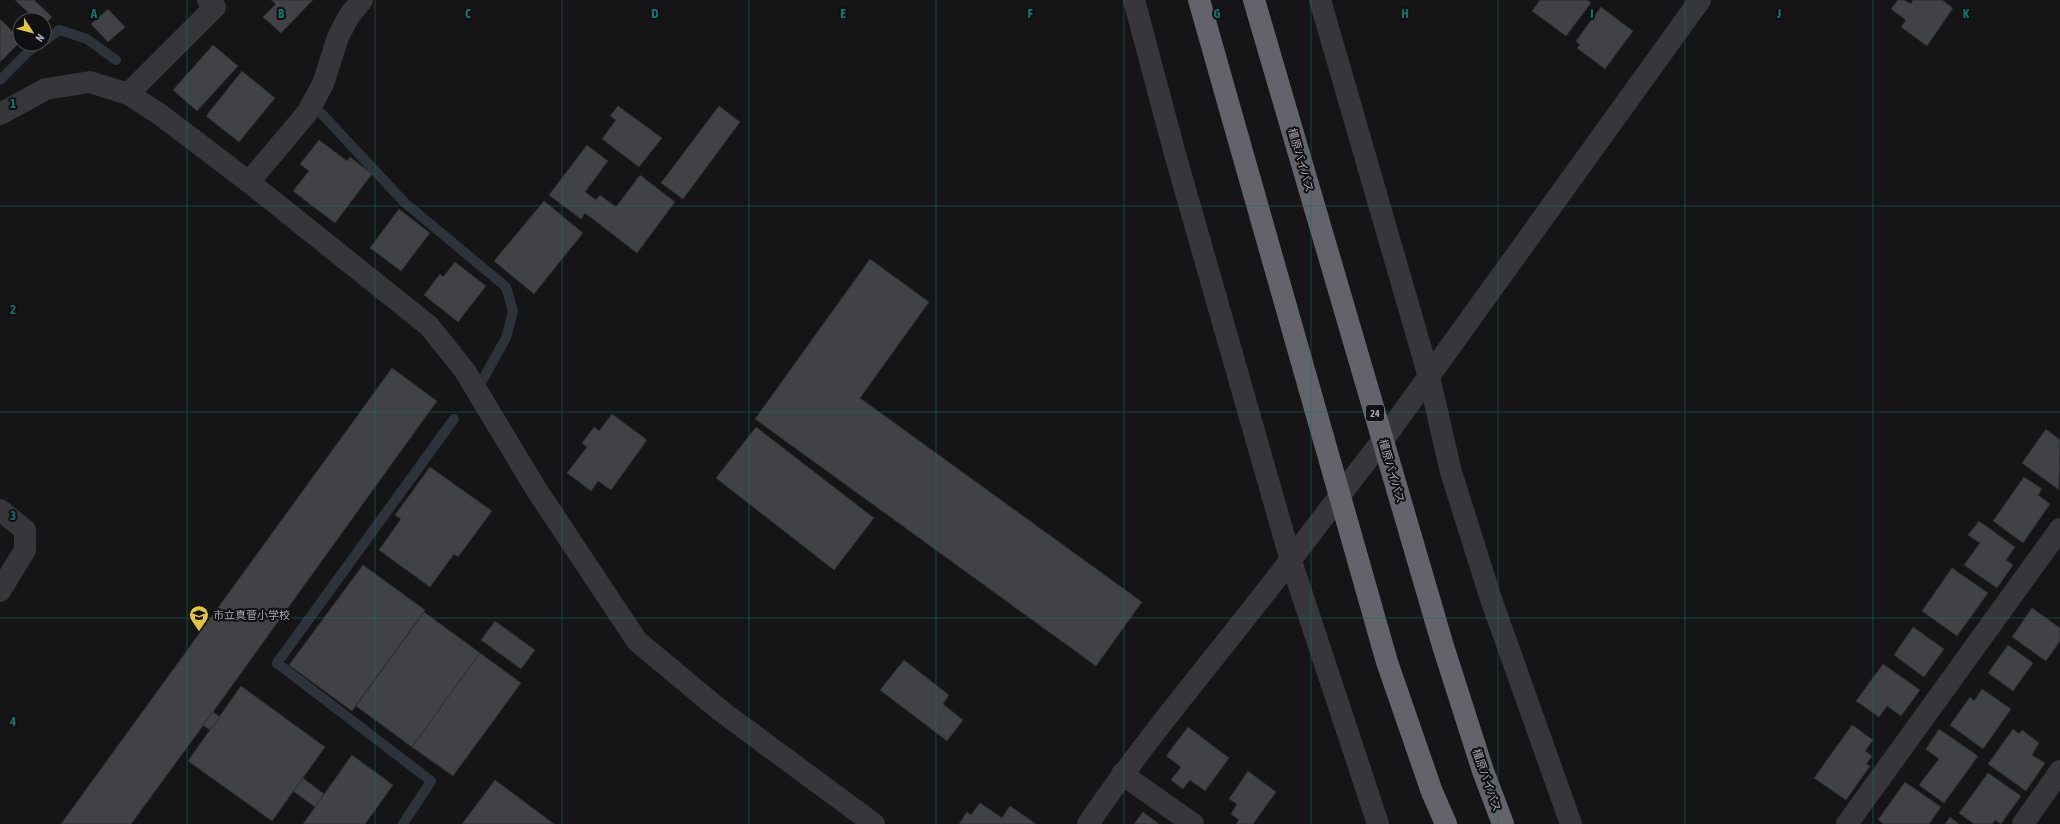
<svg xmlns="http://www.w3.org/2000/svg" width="2060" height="824" viewBox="0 0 2060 824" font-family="'Asap Condensed','Noto Sans JP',sans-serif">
  <rect width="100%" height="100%" fill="#151416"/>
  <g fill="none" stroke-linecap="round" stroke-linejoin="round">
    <g stroke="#2e333b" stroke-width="10">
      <polyline points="44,41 59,30 87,39 116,60"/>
      <polyline points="0,80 29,51 39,44"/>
      <polyline points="321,113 404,202 506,287 513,311 506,338 482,381"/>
      <polyline points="403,824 431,781 277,663 454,419"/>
    </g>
  </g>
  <g fill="#414246" stroke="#2f2f32">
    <polygon points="15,0 34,0 52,17 44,25 44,20 36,20"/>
    <polygon points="271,0 313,0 281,33 263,17 276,4"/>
    <polygon points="1540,0 1587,0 1591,3 1566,36 1532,11"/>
    <polygon points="1898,0 1904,0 1911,4 1913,0 1942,0 1953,8 1927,46 1901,27 1906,20 1891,9"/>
    <polygon points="1601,7 1633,31 1605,69 1577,48 1580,45 1576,41"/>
    <polygon points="108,9 125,27 108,42 91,24"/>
    <polygon points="0,19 20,39 20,42 0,62"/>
    <polygon points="213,45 238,66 197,111 173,90"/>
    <polygon points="242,71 275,98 239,142 206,116"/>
    <polygon points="618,106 662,138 639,167 602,139 616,120 610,116"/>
    <polygon points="719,106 740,122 683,199 661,183"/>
    <polygon points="319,140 347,161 350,157 372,174 335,223 293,191 309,171 300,164"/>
    <polygon points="587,145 608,161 585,192 596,200 600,195 616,207 640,175 675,202 637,253 585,213 581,219 549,195"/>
    <polygon points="544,201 583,233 534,294 494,261"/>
    <polygon points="399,209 430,233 401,271 370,248"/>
    <polygon points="870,259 929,302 860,398 1142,602 1096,666 755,419"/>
    <polygon points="455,262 486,286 458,322 424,295 440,274 443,277"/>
    <polygon points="392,368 437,401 213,712 131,824 61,824"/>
    <polygon points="612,414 647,440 611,490 598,481 591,491 567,473 587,447 582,443 594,427 599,431"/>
    <polygon points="756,427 874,518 834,570 716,478"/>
    <polygon points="2046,429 2060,440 2059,490 2022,463"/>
    <polygon points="430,467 492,511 458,557 454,554 430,587 379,550 401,519 395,515"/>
    <polygon points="2024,477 2042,489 2038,495 2050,504 2023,543 1993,521"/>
    <polygon points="1979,521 2015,547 2006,560 2013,565 1997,588 1964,565 1980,543 1968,535"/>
    <polygon points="363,565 425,610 352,711 289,665"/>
    <polygon points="1952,568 1988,593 1957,636 1922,611"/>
    <polygon points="2032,608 2060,628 2060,641 2046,661 2012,637"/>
    <polygon points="424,612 480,653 412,747 356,706"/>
    <polygon points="495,621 535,650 521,669 481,640"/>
    <polygon points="1913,627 1944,649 1924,677 1894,655"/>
    <polygon points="2008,645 2033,663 2013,691 1988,673"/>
    <polygon points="480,653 521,683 453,776 412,747"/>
    <polygon points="904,660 949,695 943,704 963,720 947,741 880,690"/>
    <polygon points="1883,664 1920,690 1901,716 1887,706 1879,717 1856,701"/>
    <polygon points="241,686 325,747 272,821 188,761"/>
    <polygon points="1982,689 2011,709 1983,749 1950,725 1970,697 1974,701"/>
    <polygon points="213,712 220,717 210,730 203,725"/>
    <polygon points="1852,725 1873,740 1865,751 1872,756 1866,764 1870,766 1846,800 1814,778"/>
    <polygon points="1188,727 1229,758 1205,791 1190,780 1183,789 1171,780 1181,767 1166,756"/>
    <polygon points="1939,729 1978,756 1944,803 1919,785 1939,759 1926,749"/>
    <polygon points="2013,729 2019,734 2022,730 2039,743 2032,755 2045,763 2026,791 1988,764"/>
    <polygon points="352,755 393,785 365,824 303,824"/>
    <polygon points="1248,771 1276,792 1253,824 1236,824 1239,820 1231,814 1237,804 1229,799"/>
    <polygon points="1988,773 2021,796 2001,824 1995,820 1992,824 1974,824 1959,813"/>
    <polygon points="303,778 324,794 315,807 293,791"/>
    <polygon points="495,780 554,824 462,824"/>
    <polygon points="1905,782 1941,807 1929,824 1884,824 1878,820"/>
    <polygon points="980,803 1002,818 1010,806 1036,824 959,824 967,812 971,815"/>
    <polygon points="1143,812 1159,824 1134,824"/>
    <polygon points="1950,817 1959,824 1945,824"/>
  </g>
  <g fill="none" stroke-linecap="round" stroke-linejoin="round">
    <g stroke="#36363b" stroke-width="22">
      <polyline points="1134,0 1175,154 1291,561 1378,824"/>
      <polyline points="1320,0 1429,377 1451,472 1491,599 1571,824"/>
      <polyline points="128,94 215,7 208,0"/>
      <polyline points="0,114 46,89 90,82 128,94 158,113 249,182 429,326 465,371 536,489 637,641 721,711 874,824"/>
      <polyline points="249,182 307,113 323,84 338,37 349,16 362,0"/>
      <polyline points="0,510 25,530 25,550 0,591"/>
      <polyline points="1122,774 1193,824"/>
      <path d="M1088 824C1140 747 1200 676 1257 603 1300 549 1340 494 1383 440L1700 0"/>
      <polyline points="1847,824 2060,529"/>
      <polyline points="2023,824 2060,771"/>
    </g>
    <g stroke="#62636b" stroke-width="22">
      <polyline points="1199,0 1387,662 1432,792 1446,824"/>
      <polyline points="1254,0 1443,646 1483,771 1503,824"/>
    </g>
  </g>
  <path fill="none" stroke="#0f766e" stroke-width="1" stroke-opacity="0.55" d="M187 0V824M375 0V824M562 0V824M749 0V824M936 0V824M1124 0V824M1311 0V824M1498 0V824M1685 0V824M1873 0V824M0 206H2060M0 412H2060M0 618H2060"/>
  <defs>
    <symbol id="school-pin" viewBox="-11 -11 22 30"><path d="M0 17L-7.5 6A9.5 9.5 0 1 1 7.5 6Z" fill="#e3c440" stroke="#100f11"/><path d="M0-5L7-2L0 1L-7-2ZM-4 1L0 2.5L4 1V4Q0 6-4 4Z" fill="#111"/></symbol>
  </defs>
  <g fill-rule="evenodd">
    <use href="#school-pin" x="188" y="604" width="22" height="30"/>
  </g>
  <g text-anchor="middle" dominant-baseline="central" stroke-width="4" stroke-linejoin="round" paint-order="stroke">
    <rect fill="#100f11" stroke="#7a7c84" stroke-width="1" x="1366" y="405" width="18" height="16" rx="3"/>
    <g font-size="10" font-weight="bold" fill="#a7aab5">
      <text x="1375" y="413">24</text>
    </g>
    <g font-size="11" fill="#a7aab5" stroke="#100f11">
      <text transform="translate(1301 160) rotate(74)">橿原バイパス</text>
      <text transform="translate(1392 471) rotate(74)">橿原バイパス</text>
      <text transform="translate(1487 780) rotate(71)">橿原バイパス</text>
    </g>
    <g font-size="11" fill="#a7aab5" stroke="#100f11" text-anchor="start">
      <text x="213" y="615">市立真菅小学校</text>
    </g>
  </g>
  <g font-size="13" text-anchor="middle" font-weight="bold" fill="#0f766e" stroke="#100f11" stroke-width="4" stroke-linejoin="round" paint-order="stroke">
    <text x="94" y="18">A</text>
    <text x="281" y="18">B</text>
    <text x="468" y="18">C</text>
    <text x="655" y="18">D</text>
    <text x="843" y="18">E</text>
    <text x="1030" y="18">F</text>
    <text x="1217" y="18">G</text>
    <text x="1405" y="18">H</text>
    <text x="1592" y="18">I</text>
    <text x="1779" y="18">J</text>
    <text x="1966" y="18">K</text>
    <text x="13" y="108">1</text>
    <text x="13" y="314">2</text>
    <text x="13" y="520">3</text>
    <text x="13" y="726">4</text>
  </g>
  <g transform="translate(32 32) rotate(126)"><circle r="19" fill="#100f11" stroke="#4c4d53"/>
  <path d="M0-3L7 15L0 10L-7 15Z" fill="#e3c440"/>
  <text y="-6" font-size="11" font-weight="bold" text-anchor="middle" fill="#a7aab5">N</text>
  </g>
</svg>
